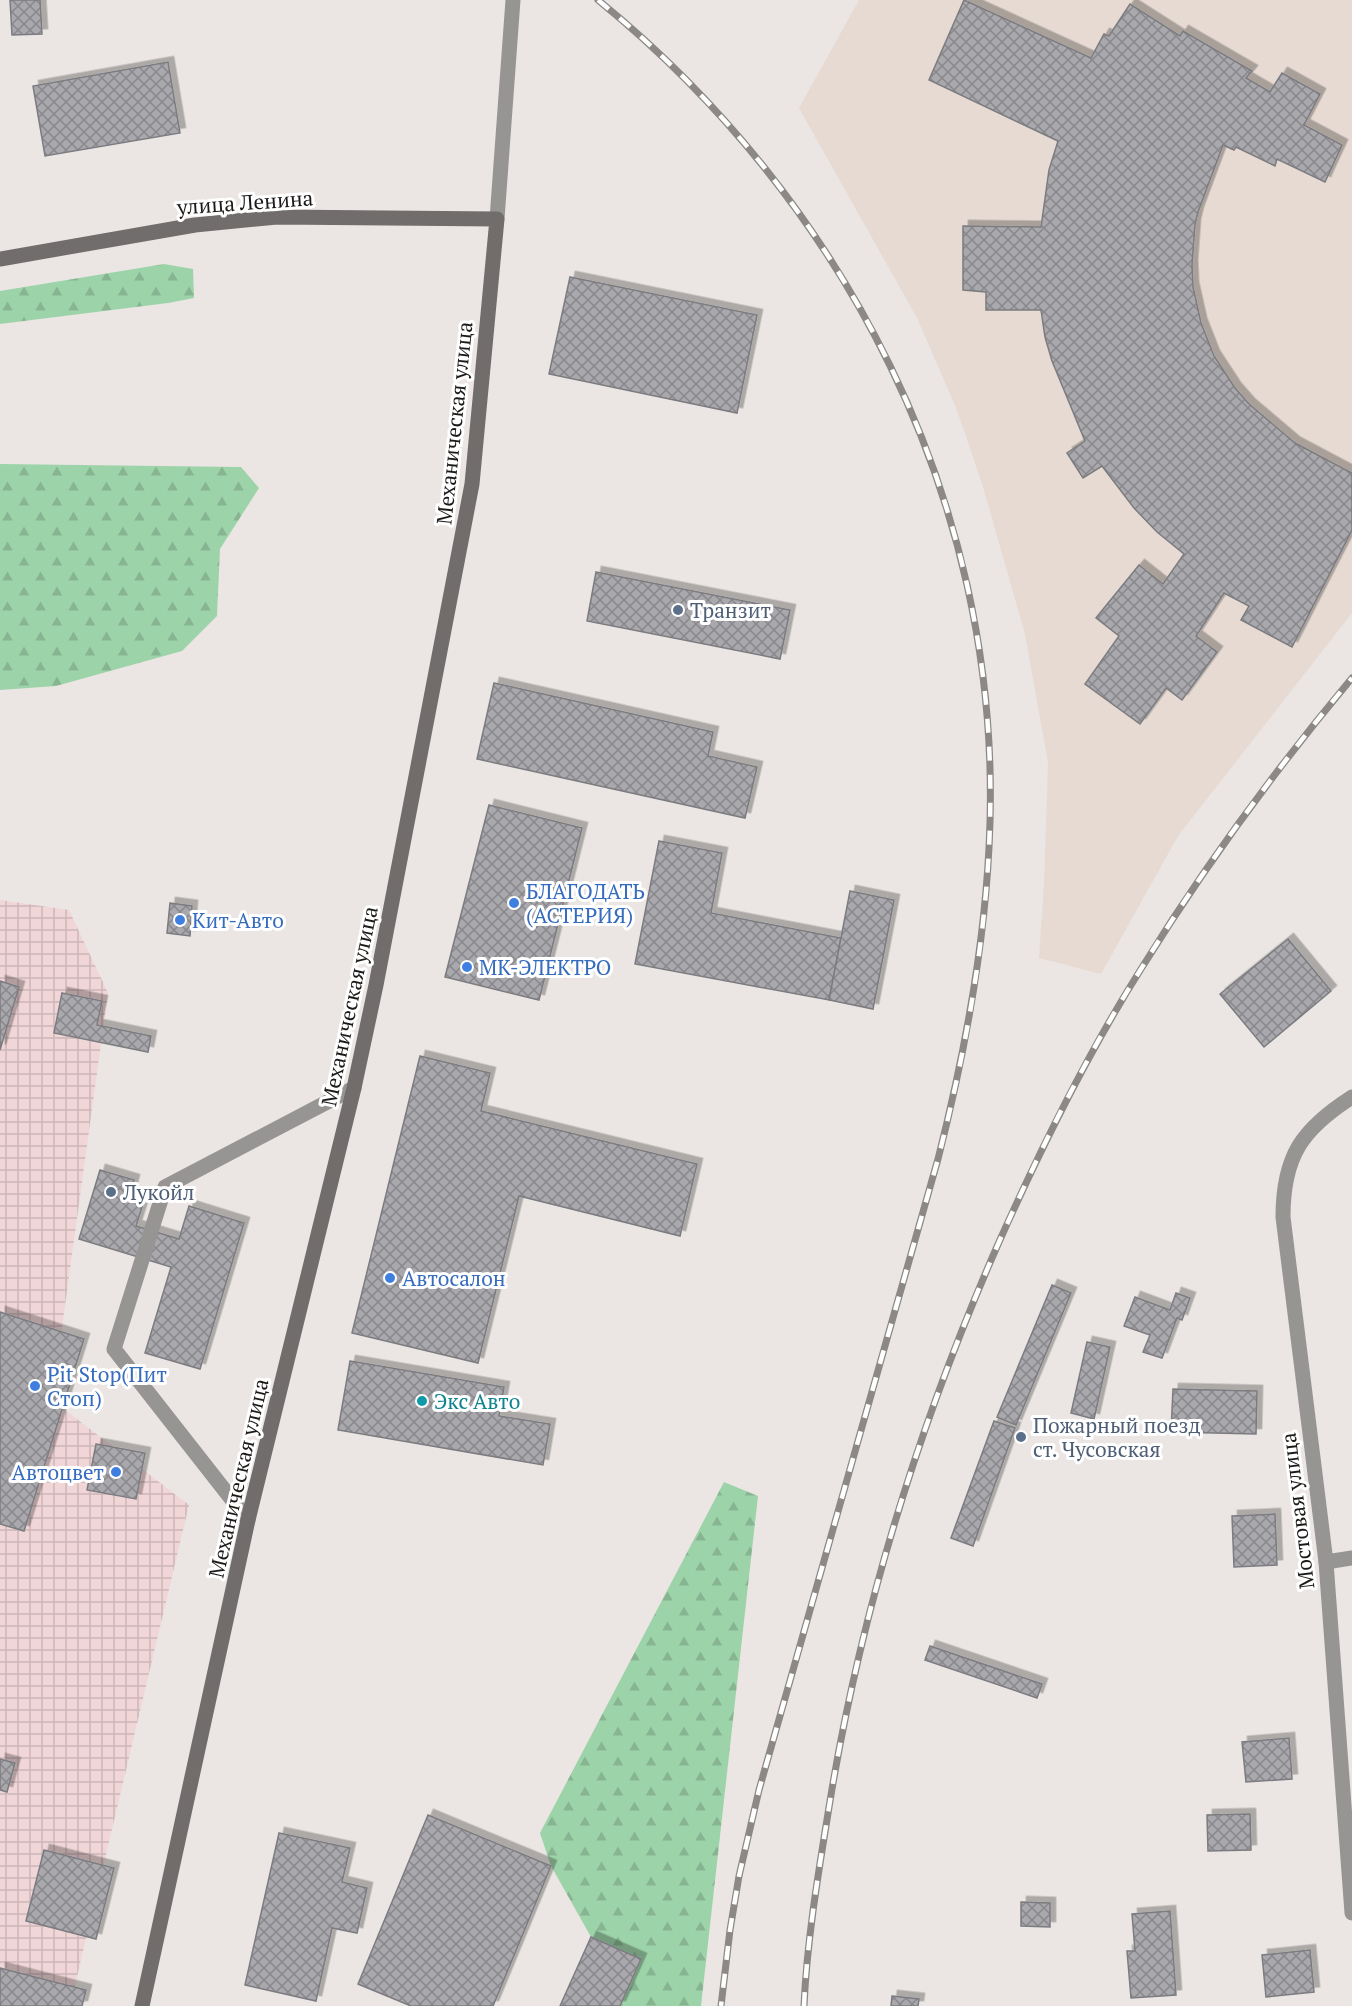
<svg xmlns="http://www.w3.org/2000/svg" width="1352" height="2006" viewBox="0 0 1352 2006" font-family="'PT Serif',serif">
  <defs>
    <pattern id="industrial-grid" width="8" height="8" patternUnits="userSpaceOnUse" patternTransform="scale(1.5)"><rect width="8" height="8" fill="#f1d6d8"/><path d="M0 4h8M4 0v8" fill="none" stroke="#ceb7b9"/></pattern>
    <pattern id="forest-firs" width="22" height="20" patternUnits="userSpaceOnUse" patternTransform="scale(1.5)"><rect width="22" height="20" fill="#9dd3a9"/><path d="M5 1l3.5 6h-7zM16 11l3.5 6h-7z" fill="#87b591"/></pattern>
    <pattern id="building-cross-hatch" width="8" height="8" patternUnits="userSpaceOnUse" patternTransform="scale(1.5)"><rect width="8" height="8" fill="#a8a8ad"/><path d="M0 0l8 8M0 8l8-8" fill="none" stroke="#88888c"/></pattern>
    <filter id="shadow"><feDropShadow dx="5.5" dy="-5.5" stdDeviation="0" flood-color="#0004"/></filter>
  </defs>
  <rect width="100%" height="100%" fill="#ebe6e3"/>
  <polygon fill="url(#industrial-grid)" points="0,900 69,910 108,993 52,1400 189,1505 70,2006 0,2006"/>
  <polygon fill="#e6dad2" points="859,0 1352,0 1352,613 1178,836 1101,974 1039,958 1044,884 1048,763 1025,634 983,487 957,410 917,318 799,108"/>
  <g fill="url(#forest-firs)">
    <polygon points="164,264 193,269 194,298 168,303 0,324 0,291"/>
    <polygon points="0,464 241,467 259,488 220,549 217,616 182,651 56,686 0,690"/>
    <polygon points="724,1482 758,1496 701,2006 620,2006 641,1959 591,1937 551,1866 540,1833"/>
  </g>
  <g fill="url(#building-cross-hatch)" stroke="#7c7c80" stroke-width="1.5" filter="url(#shadow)">
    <polygon points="10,0 40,0 42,34 12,35"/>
    <polygon points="964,0 1091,58 1104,34 1109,36 1130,4 1180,36 1183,31 1252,71 1246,78 1270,92 1282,73 1320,94 1304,125 1342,145 1325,182 1277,159 1275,166 1236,147 1234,150 1223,145 1198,212 1195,224 1192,265 1193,287 1201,323 1214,356 1235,388 1249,404 1295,443 1352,473 1352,530 1292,647 1241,620 1249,606 1224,593 1196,636 1217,652 1182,700 1166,688 1140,724 1085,684 1119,636 1096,618 1139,565 1163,584 1184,554 1157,532 1134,508 1102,466 1083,478 1067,453 1085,441 1052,361 1045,337 1041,310 986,310 986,292 963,290 963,226 1041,227 1049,170 1058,141 929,80"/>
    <polygon points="168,62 180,133 45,156 33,86"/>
    <polygon points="570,277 757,315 737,413 549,374"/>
    <polygon points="596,572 790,610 780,659 587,621"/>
    <polygon points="494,683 713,732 708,756 757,767 745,818 477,759"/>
    <polygon points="489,805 582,828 539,1000 445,977"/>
    <polygon points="659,841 722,853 711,913 841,938 829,1000 635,964"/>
    <polygon points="850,891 894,900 873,1009 829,1000"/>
    <polygon points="170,903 192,906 190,936 167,933"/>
    <polygon points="1288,939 1331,991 1264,1047 1220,994"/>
    <polygon points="0,981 19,987 0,1050"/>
    <polygon points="62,993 102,1001 97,1025 151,1036 148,1052 54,1033"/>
    <polygon points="420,1056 490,1073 481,1111 697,1164 680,1236 519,1196 478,1363 352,1333"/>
    <polygon points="100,1170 134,1180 130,1197 144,1201 136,1226 179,1239 189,1206 244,1223 200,1369 145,1353 171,1267 79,1239"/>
    <polygon points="1052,1285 1071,1293 1016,1425 997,1417"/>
    <polygon points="1176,1293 1190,1298 1182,1320 1177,1318 1162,1358 1143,1352 1150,1335 1124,1326 1135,1297 1170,1310"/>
    <polygon points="0,1312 84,1339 24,1531 0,1524"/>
    <polygon points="1087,1342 1110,1347 1094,1419 1071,1413"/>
    <polygon points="350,1361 504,1387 499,1416 550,1424 543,1465 338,1430"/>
    <polygon points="1173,1389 1257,1391 1256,1434 1171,1432"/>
    <polygon points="994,1421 1015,1428 973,1546 951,1538"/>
    <polygon points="96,1444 145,1453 136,1499 87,1490"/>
    <polygon points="1275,1514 1277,1565 1234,1567 1232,1516"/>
    <polygon points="930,1646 1042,1684 1037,1698 925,1660"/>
    <polygon points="1289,1738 1292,1779 1246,1782 1242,1742"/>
    <polygon points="0,1759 15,1763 7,1792 0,1790"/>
    <polygon points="1250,1814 1251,1850 1208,1851 1207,1815"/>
    <polygon points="428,1815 551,1866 493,2006 411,2006 358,1984"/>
    <polygon points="279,1833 350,1848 342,1882 367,1888 357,1933 332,1928 316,2001 245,1985"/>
    <polygon points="44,1850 114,1868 96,1939 26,1921"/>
    <polygon points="1021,1902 1050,1903 1050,1927 1021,1926"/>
    <polygon points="1170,1911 1176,1995 1131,1998 1127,1951 1135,1951 1132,1914"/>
    <polygon points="591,1937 641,1959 620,2006 560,2006"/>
    <polygon points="1310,1950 1314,1992 1266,1997 1262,1955"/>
    <polygon points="0,1968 86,1990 82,2006 0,2006"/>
    <polygon points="892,1996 919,1999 918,2006 891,2006"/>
  </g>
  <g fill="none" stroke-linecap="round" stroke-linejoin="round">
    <g stroke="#979594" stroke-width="15">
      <polyline points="248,1520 114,1349 165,1187 354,1088"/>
      <polyline points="1326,1562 1352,1558"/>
    </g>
    <path stroke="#979594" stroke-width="15" d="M1352 1097C1302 1129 1283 1156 1283 1217L1326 1562 1352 1913"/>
    <polyline stroke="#979594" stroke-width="15" points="497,219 513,0"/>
    <polyline stroke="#716d6c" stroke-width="15" points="0,259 195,225 277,217 497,219 472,484 376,985 354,1088 248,1520 142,2006"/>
    <defs>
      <g id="rail">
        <path d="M598 0C845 201 999 500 990 822 987 936 966 1049 938 1159L759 1790 739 1876 730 1930 721 2006"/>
        <path d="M804 2006C807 1937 820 1863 831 1795 863 1603 921 1419 999 1242 1041 1148 1086 1056 1141 969 1204 867 1275 770 1352 678"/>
      </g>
    </defs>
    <use href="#rail" stroke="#8c8886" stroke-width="7"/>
    <use href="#rail" stroke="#fff" stroke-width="4.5" stroke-dasharray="14" stroke-linecap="butt"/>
  </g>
  <g fill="#5c6f8a" stroke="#fff" stroke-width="2">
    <circle cx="678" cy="610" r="6"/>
    <circle cx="111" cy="1192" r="6"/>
    <circle cx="1021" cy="1437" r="6"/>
  </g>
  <g fill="#3f7fe0" stroke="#fff" stroke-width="2">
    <circle cx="514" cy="903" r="6"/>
    <circle cx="180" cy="920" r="6"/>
    <circle cx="467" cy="967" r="6"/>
    <circle cx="390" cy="1278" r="6"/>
    <circle cx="35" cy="1386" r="6"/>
    <circle cx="116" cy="1472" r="6"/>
  </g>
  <circle fill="#0f9aa8" stroke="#fff" stroke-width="2" cx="422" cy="1401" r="6"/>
  <g text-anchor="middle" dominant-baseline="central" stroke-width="6" stroke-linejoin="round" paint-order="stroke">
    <g font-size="21" fill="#1c1a19" stroke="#fff">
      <text transform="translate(245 202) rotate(-4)">улица Ленина</text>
      <text transform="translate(454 423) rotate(-84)">Механическая улица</text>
      <text transform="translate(349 1006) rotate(-78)">Механическая улица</text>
      <text transform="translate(238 1478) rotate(-77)">Механическая улица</text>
      <text transform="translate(1297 1511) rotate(-97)">Мостовая улица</text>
    </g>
    <g font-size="21" fill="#4e5e75" stroke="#fff" text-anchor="start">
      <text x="690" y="610">Транзит</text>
      <text x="123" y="1192">Лукойл</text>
      <text x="1033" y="1425">Пожарный поезд<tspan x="1033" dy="24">ст. Чусовская</tspan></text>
    </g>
    <g font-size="21" fill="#366cbe" stroke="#fff" text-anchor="start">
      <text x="526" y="891">БЛАГОДАТЬ<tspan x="526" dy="24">(АСТЕРИЯ)</tspan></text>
      <text x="192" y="920">Кит-Авто</text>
      <text x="479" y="967">МК-ЭЛЕКТРО</text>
      <text x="402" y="1278">Автосалон</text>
      <text x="47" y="1374">Pit Stop(Пит<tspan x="47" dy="24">Стоп)</tspan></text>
      <text x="104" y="1472" text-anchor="end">Автоцвет</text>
    </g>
    <g font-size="21" fill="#0d838f" stroke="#fff" text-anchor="start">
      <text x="434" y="1401">Экс Авто</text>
    </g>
  </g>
</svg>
